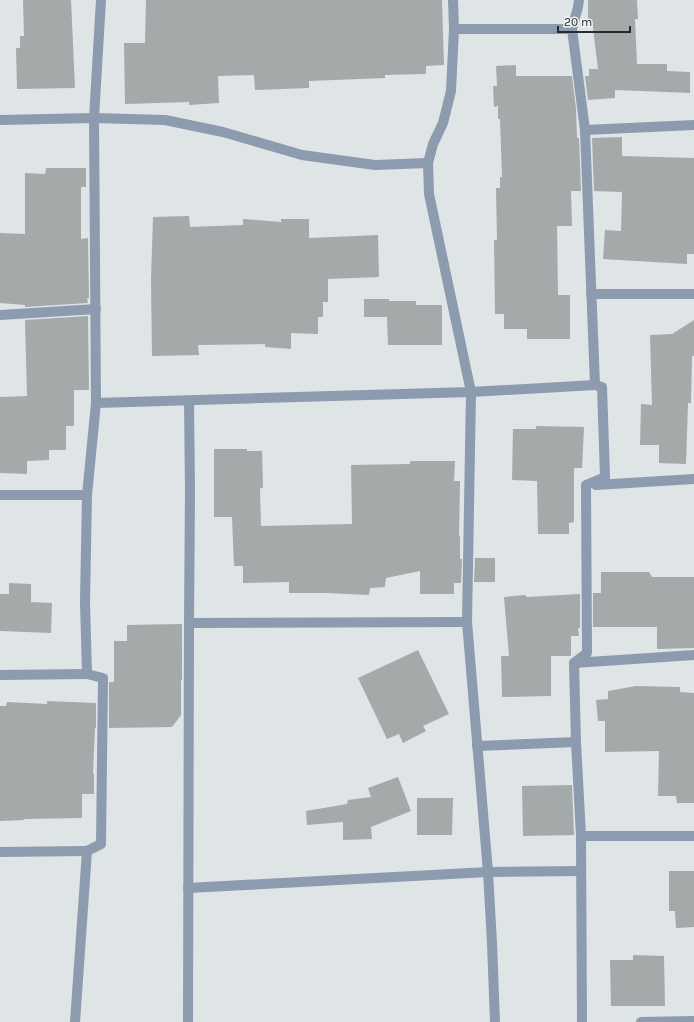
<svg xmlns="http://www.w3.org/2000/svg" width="694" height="1022" viewBox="0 0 694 1022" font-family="Karla,sans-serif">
  <rect width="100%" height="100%" fill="#dfe4e6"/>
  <g fill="#a4a9a9">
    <polygon points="23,0 71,0 75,88 17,89 16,48 20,48 20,36 24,36"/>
    <polygon points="146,0 442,0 444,65 426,66 426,74 385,75 385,78 309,81 309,88 255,90 254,75 218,76 219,103 189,105 189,102 125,104 124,43 145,43"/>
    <polygon points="588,0 637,0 638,19 635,19 637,64 667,64 667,71 690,72 690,93 615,90 615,98 588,100 585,76 589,76 589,69 598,69 592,20 588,20"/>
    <polygon points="516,65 516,76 572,76 576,109 577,138 579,138 581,191 571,191 572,226 557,226 558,295 570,295 570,339 527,339 527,329 504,329 504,314 495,314 494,240 497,240 496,188 500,188 500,177 502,177 500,119 498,119 498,106 494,107 493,86 497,86 496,66"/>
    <polygon points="622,137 622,156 694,158 694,254 687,254 687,264 603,259 605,230 621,231 622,192 594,191 592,138"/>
    <polygon points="46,168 86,168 86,187 81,187 81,239 88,238 89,298 87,298 88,303 25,307 25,305 0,303 0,233 25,234 25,173 45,174"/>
    <polygon points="189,216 190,227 243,225 243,219 281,222 281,219 309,219 309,238 378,235 379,277 328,279 328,302 323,302 323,317 318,317 318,334 291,333 291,349 265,347 265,344 198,345 199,355 152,356 151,280 153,217"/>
    <polygon points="364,299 389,299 389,301 416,301 416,305 442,305 442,345 388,345 387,317 364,317"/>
    <polygon points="88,316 89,390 74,390 74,426 66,426 66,450 49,450 49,460 27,461 27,474 0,473 0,397 27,396 25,320"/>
    <polygon points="694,320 694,356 692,356 691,403 688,403 686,464 659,463 659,445 640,445 641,404 652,405 650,335 672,334"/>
    <polygon points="536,426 584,427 582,468 574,468 574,522 569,523 569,534 538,534 537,481 512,480 513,429 536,429"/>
    <polygon points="214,449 247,449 247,451 262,451 263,488 260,488 261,526 352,524 351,465 410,464 410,461 455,461 454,481 460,481 459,536 460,536 460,559 462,559 461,583 454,583 454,594 420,594 420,571 386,578 385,587 370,588 369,595 326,593 289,593 289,582 243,583 243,566 234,566 232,517 214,517"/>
    <polygon points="475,558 495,558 495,582 474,582"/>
    <polygon points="601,572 649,572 652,577 694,577 694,648 657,649 657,627 593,627 593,593 601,593"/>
    <polygon points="9,583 31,584 31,602 52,603 51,633 0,631 0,594 9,594"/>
    <polygon points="580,594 580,628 578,628 579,636 571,636 571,656 551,656 551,696 502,697 501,656 509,656 504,597 525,595 527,597"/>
    <polygon points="182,624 182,680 181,680 181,715 172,727 109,728 109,682 114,682 114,641 127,641 127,625"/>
    <polygon points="418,650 449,714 423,726 426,731 403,743 399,734 387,739 358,678"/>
    <polygon points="636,686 680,687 680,692 694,693 694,803 677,803 676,796 658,796 659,751 605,752 605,721 598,721 596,700 608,699 608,691"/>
    <polygon points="47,701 96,703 96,728 95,728 93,774 94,774 94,794 82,794 82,818 24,819 24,820 0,821 0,706 6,706 7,702 47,704"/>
    <polygon points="398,777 411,811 371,827 372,839 343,840 343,822 307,825 306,811 347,804 348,800 371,797 368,788"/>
    <polygon points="572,785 574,835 523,836 522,786"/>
    <polygon points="417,798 453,798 452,835 417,835"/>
    <polygon points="669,871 694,871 694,927 676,928 675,911 669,911"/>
    <polygon points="633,955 664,956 665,1006 611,1006 610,960 633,960"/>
  </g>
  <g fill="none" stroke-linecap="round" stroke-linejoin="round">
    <g stroke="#8c9bad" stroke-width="10">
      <polyline points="453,0 454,29 451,91 443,123 433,144 428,163 429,194 471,392 467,622 488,872 492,943 495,1022"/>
      <polyline points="579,0 578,7 572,29 585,130 595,385 602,387 605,477 586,485 587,653 574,663 576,742 581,836 582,1022"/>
      <polyline points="454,29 572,29"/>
      <polyline points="0,120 94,118 165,120 223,132 302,155 375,165 428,163"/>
      <polyline points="585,130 694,125"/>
      <polyline points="591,294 694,294"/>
      <polyline points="0,315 96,309"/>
      <polyline points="96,403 471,392 595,385"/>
      <polyline points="596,485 694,479"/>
      <polyline points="0,495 87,495"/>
      <polyline points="189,623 467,622"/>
      <polyline points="574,663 694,655"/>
      <polyline points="0,675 87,674"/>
      <polyline points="477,746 576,742"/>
      <polyline points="581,836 694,836"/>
      <polyline points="0,852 87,851"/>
      <polyline points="188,888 488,872 581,871"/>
      <polyline points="75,1022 87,851 101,844 103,678 87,674 85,602 87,495 96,403 94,118 101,0"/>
      <polyline points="188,1022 189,623 190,490 189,401"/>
      <polyline points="641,1022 694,1021"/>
    </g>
  </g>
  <path d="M558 26v6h72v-6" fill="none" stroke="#27292a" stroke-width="2"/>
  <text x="564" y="26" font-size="12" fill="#27292a" stroke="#edf2f4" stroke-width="3" paint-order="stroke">20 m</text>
</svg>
